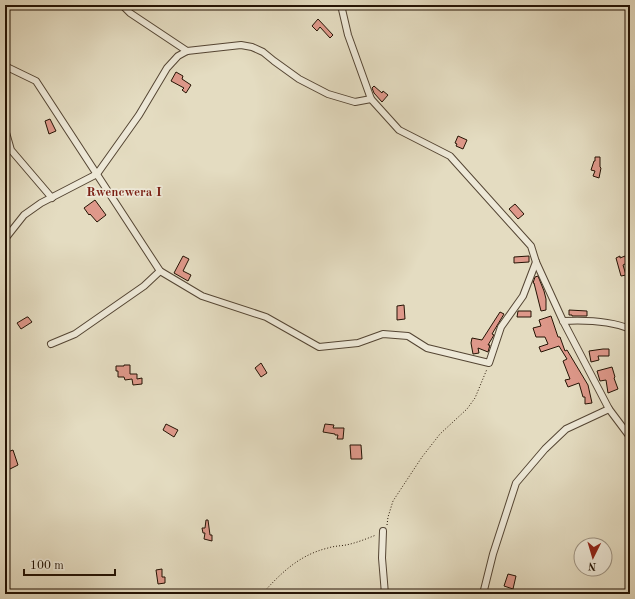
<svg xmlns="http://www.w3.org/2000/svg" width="635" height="599" viewBox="0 0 635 599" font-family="'Old Standard TT',serif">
  <rect width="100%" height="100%" fill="#e4dcc1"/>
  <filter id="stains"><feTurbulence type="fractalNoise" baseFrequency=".005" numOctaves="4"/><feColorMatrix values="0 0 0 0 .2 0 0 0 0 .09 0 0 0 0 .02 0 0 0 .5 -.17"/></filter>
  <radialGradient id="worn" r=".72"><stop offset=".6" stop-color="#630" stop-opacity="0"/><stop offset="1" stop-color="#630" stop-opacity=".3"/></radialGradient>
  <g fill="#de988a" stroke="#241304">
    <polygon points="318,19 333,35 330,38 320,27 317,31 312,26"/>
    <polygon points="176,72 183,76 182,79 191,85 186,93 182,90 184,88 171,81"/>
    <polygon points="374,86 382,93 383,91 388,95 382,102 374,93 372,88"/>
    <polygon points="50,119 56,131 49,134 45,121"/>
    <polygon points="458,136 467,140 463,149 456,146 457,144 455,143"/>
    <polygon points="595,157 600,157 600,167 601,168 599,178 593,176 595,171 591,170 594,161 595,161"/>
    <polygon points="95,200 106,215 97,222 90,214 89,215 84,208"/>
    <polygon points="515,204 524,214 518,219 509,209"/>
    <polygon points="183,256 189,259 183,271 191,275 188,281 174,273"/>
    <polygon points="529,256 529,262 514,263 514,257"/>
    <polygon points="620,256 620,258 625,256 627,263 623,265 626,275 621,276 616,258"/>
    <polygon points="538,276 544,291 546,299 546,310 541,311 534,283 533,283 535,277"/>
    <polygon points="404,305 405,319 397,320 397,306"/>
    <polygon points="569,310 587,311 587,316 572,316 572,315 569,315"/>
    <polygon points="518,311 531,311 531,317 517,317"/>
    <polygon points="500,312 504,314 492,334 494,335 488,345 490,345 488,352 478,348 479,353 473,354 471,343 472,338 482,340"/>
    <polygon points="551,316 558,337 560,337 565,351 567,350 588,385 592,403 585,404 585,397 583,397 579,383 568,387 565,380 570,379 563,361 567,359 559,346 541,352 539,347 548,344 545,337 536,337 533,328 541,326 539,320"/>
    <polygon points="27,317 28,317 32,322 21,329 17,323"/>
    <polygon points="603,349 609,349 609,356 598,356 599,360 591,362 589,351"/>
    <polygon points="261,363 267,373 261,377 255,368"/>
    <polygon points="124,365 130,365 130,374 137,374 137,379 142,378 142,384 133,385 132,379 125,380 124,377 118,377 118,371 116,371 116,366 124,366"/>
    <polygon points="612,367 615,377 614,378 618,389 608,393 606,380 600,381 597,371"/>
    <polygon points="166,424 178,430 174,437 163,430"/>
    <polygon points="325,424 334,425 333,428 344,428 343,439 337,439 338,435 335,435 335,434 323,432"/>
    <polygon points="350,445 361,445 362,459 351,459"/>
    <polygon points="13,450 18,465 10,469 5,457 5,453"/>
    <polygon points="206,520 208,520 210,535 212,535 212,541 204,539 205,533 203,533 202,528 205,528"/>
    <polygon points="162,569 162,577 165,577 165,583 158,584 156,570"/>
    <polygon points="508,574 516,576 513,589 504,586"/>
  </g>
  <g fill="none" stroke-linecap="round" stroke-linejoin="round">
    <defs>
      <g id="minor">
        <polyline points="122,5 130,13 187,51"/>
        <polyline points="341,5 348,35 371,99 399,130 450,156 531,246 536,262 563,321 609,409 630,437"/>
        <polyline points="5,66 36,81 160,271 202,296 266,317 319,347 358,343 383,334 408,336 427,348 489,363 501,327 523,296 536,262"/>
        <polyline points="5,129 11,150 52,198"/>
        <polyline points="5,239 24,215 41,203 97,174 139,115 167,68 178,56 187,51 241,45 252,47 263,52 274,61 299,79 328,94 355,102 371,99"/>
        <path d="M563 321C583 320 611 321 630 329"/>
        <polyline points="51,344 75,334 144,286 160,271"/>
        <polyline points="383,531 382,558 385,594"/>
        <polyline points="483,594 493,554 516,483 545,449 566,429 609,409"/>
      </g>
    </defs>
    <use href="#minor" stroke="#544533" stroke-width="8"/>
    <g stroke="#241304" stroke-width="1" stroke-dasharray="1 2" stroke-linecap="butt">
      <polyline points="387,525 388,517 393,501 422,457 440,434 467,409 475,398 487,369"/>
      <path d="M262 594C281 573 299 555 328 548 334 546 340 546 346 545 356 543 366 539 376 535"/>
    </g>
    <use href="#minor" stroke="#ede8d7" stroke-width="6"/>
  </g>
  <g text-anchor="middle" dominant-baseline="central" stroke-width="3.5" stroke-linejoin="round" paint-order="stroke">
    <g font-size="13" font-weight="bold" fill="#7a1f14" stroke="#ede8d7">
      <text x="124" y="192">Rwencwera I</text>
    </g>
  </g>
  <rect width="635" height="599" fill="none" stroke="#e4dcc1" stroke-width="20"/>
  <rect x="6" y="6" width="623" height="587" fill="none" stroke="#241304" stroke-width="2"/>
  <rect x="10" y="10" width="615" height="579" fill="none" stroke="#241304"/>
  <g transform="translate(593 557) rotate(185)"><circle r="19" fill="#ede8d7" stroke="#9d9383"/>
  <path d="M0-3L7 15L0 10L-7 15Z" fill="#8f2418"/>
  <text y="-6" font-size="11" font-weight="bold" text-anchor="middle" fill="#241304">N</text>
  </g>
  <path d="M24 569v6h91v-6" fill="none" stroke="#241304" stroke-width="2"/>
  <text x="30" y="569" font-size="12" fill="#241304" stroke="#ede8d7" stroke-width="3" paint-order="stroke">100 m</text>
  <rect width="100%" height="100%" filter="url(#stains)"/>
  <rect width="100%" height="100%" fill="url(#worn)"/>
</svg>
